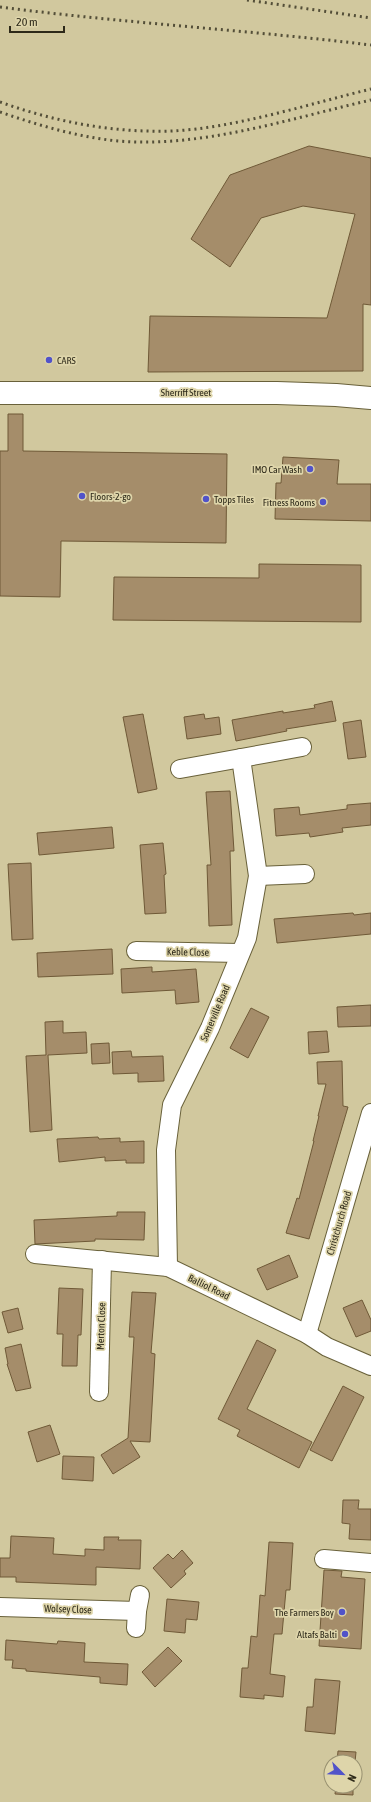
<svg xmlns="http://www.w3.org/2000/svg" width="371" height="1802" viewBox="0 0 371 1802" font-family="'Asap Condensed',sans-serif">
  <rect width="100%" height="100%" fill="#d1c89e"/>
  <g fill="#a58d6a" stroke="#6f5937">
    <polygon points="309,146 371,158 371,305 363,304 363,371 148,372 150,316 327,318 355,214 303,206 261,218 230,267 191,239 230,175"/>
    <polygon points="8,414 23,414 23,451 227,454 226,543 61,541 60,597 0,596 0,451 8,451"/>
    <polygon points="283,457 339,460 337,484 371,484 371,521 275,519 276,483 281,483"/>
    <polygon points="259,564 361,565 361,622 113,620 114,577 259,578"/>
    <polygon points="332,701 336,721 286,729 287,731 236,741 232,720 283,711 283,713 315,708 314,705"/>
    <polygon points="143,714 157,789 138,793 123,717"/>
    <polygon points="204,714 205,719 219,717 221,734 187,739 184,717"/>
    <polygon points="361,720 366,757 348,759 343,723"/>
    <polygon points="230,791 234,851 230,851 232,925 209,926 207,865 211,865 206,792"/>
    <polygon points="371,803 371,825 342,828 343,832 310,837 309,833 276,836 274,809 299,807 300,815 347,809 347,805"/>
    <polygon points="112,827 114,848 39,855 37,833"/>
    <polygon points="163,843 166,874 164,875 166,913 145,914 140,845"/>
    <polygon points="31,863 33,939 12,940 8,864"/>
    <polygon points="353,913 354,915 371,913 371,934 277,943 274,919"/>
    <polygon points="112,949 113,974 38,977 37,953"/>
    <polygon points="152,967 152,972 196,969 199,1002 176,1004 175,990 122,993 121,969"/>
    <polygon points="371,1005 371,1026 338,1027 337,1007"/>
    <polygon points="251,1008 269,1017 248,1058 230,1048"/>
    <polygon points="63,1021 63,1033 86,1032 87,1053 48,1055 52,1130 30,1132 26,1056 46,1055 45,1022"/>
    <polygon points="327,1031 329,1052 309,1054 308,1032"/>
    <polygon points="109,1043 110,1063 92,1064 91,1044"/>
    <polygon points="131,1051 132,1057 163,1056 164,1081 138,1082 138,1073 113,1074 112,1052"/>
    <polygon points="342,1061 343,1106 348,1107 309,1239 286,1233 297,1198 299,1199 314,1141 313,1141 319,1116 318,1116 326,1084 318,1084 317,1062"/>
    <polygon points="98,1137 99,1139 120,1138 120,1142 144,1141 144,1163 126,1163 126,1160 105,1161 105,1157 59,1162 57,1139"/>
    <polygon points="117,1212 145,1212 144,1240 95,1239 95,1241 35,1244 34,1220 117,1216"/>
    <polygon points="289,1255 298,1277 267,1290 257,1269"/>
    <polygon points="59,1288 83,1289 81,1335 78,1335 77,1366 62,1366 63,1334 57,1334"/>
    <polygon points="132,1292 156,1293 151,1353 155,1354 150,1442 130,1441 140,1457 113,1474 101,1455 128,1438 134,1337 129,1337"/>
    <polygon points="362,1300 371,1320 371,1331 356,1337 343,1308"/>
    <polygon points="18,1308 23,1329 8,1333 2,1312"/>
    <polygon points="257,1340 276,1350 247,1409 312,1442 299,1468 237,1436 240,1430 218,1419"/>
    <polygon points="21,1344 31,1388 16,1391 7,1364 8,1364 5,1348"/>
    <polygon points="343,1386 364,1397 332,1461 310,1450"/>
    <polygon points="50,1425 60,1454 37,1462 28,1432"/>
    <polygon points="63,1456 94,1457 93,1481 62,1479"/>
    <polygon points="343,1500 359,1500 358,1509 371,1509 371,1540 349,1539 350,1524 342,1523"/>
    <polygon points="11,1536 54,1538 53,1554 85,1556 85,1549 104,1550 104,1537 119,1537 118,1540 141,1540 140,1569 96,1567 96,1585 16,1582 16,1577 0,1577 0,1558 10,1558"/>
    <polygon points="269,1542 293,1543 290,1590 286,1590 282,1634 274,1634 270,1674 285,1676 283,1697 264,1695 264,1699 240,1697 242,1668 248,1668 251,1636 257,1637 260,1595 265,1596"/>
    <polygon points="182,1550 193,1563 184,1571 186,1574 171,1588 153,1568 168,1554 173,1559"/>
    <polygon points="324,1570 342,1571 341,1577 365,1579 361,1649 319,1646"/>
    <polygon points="167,1599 199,1602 197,1620 186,1619 185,1633 164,1631"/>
    <polygon points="6,1640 57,1644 58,1641 85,1643 84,1662 128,1664 127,1685 100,1683 100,1677 26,1671 26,1669 12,1668 13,1660 5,1660"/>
    <polygon points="168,1647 182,1661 155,1687 142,1672"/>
    <polygon points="315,1679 340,1681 335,1734 305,1731 307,1707 313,1707"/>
    <polygon points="338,1751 356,1752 355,1762 337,1762"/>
    <polygon points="336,1786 353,1786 353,1795 335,1794"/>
  </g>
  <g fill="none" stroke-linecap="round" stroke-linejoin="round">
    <defs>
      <g id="street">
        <polyline points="180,769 302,747"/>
        <polyline points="258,876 305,874"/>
        <polyline points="136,951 240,953"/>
        <polyline points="35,1254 168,1267 307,1334 327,1347 371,1366"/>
        <polyline points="168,1267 166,1150 172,1105 210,1028 247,938 258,876 241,758"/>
        <polyline points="307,1334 371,1113"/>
        <polyline points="99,1392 102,1260"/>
        <polyline points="324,1559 371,1563"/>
        <polyline points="0,1607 137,1611 136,1628"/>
        <polyline points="137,1611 140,1595"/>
      </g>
      <polyline id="secondary" points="0,393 277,393 336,395 371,398"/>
    </defs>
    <use href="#street" stroke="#69613a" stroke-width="20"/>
    <use href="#secondary" stroke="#69613a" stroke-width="24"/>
    <use href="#street" stroke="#fff" stroke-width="18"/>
    <use href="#secondary" stroke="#fff" stroke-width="22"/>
    <g stroke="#534e38" stroke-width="3" stroke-dasharray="2 4" stroke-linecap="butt">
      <polyline points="247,0 371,18"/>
      <path d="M0 7C123 23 248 30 371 45"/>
      <path d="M0 102C56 122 113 133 172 131 235 128 309 104 371 89"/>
      <path d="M0 112C38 125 77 137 118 141 203 148 288 119 371 100"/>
    </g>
  </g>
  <g fill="#5153c9" stroke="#ded5aa" stroke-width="1.5">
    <circle cx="49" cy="360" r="4"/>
    <circle cx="310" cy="469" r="4"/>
    <circle cx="82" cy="496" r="4"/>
    <circle cx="206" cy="499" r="4"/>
    <circle cx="323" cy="502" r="4"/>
    <circle cx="342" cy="1612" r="4"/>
    <circle cx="345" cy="1634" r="4"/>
  </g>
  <g text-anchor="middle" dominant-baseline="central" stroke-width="3.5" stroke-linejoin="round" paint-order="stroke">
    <g font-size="10" fill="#2d2919" stroke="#ded5aa" text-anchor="end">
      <text x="57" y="360" text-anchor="start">CARS</text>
      <text x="302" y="469">IMO Car Wash</text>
      <text x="90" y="496" text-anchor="start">Floors-2-go</text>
      <text x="214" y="499" text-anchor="start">Topps Tiles</text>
      <text x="315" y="502">Fitness Rooms</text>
      <text x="334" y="1612">The Farmers Boy</text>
      <text x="337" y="1634">Altafs Balti</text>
    </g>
    <g font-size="10" fill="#2d2919" stroke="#ded5aa">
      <text x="186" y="392">Sherriff Street</text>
      <text transform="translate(188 952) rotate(1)">Keble Close</text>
      <text transform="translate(215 1013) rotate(-67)">Somerville Road</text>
      <text transform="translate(339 1223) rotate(-74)">Christchurch Road</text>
      <text transform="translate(209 1287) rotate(26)">Balliol Road</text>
      <text transform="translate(101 1326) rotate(-88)">Merton Close</text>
      <text transform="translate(68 1609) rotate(2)">Wolsey Close</text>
    </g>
  </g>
  <g transform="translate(343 1774) rotate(114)"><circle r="19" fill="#ded5aa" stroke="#979070"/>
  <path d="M0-3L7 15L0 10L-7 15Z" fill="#5153c9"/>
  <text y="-6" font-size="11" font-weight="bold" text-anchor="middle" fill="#2d2919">N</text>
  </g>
  <path d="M10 26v6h54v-6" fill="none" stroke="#2d2919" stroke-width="2"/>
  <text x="16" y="26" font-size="12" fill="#2d2919" stroke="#ded5aa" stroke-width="3" paint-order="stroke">20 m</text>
</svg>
